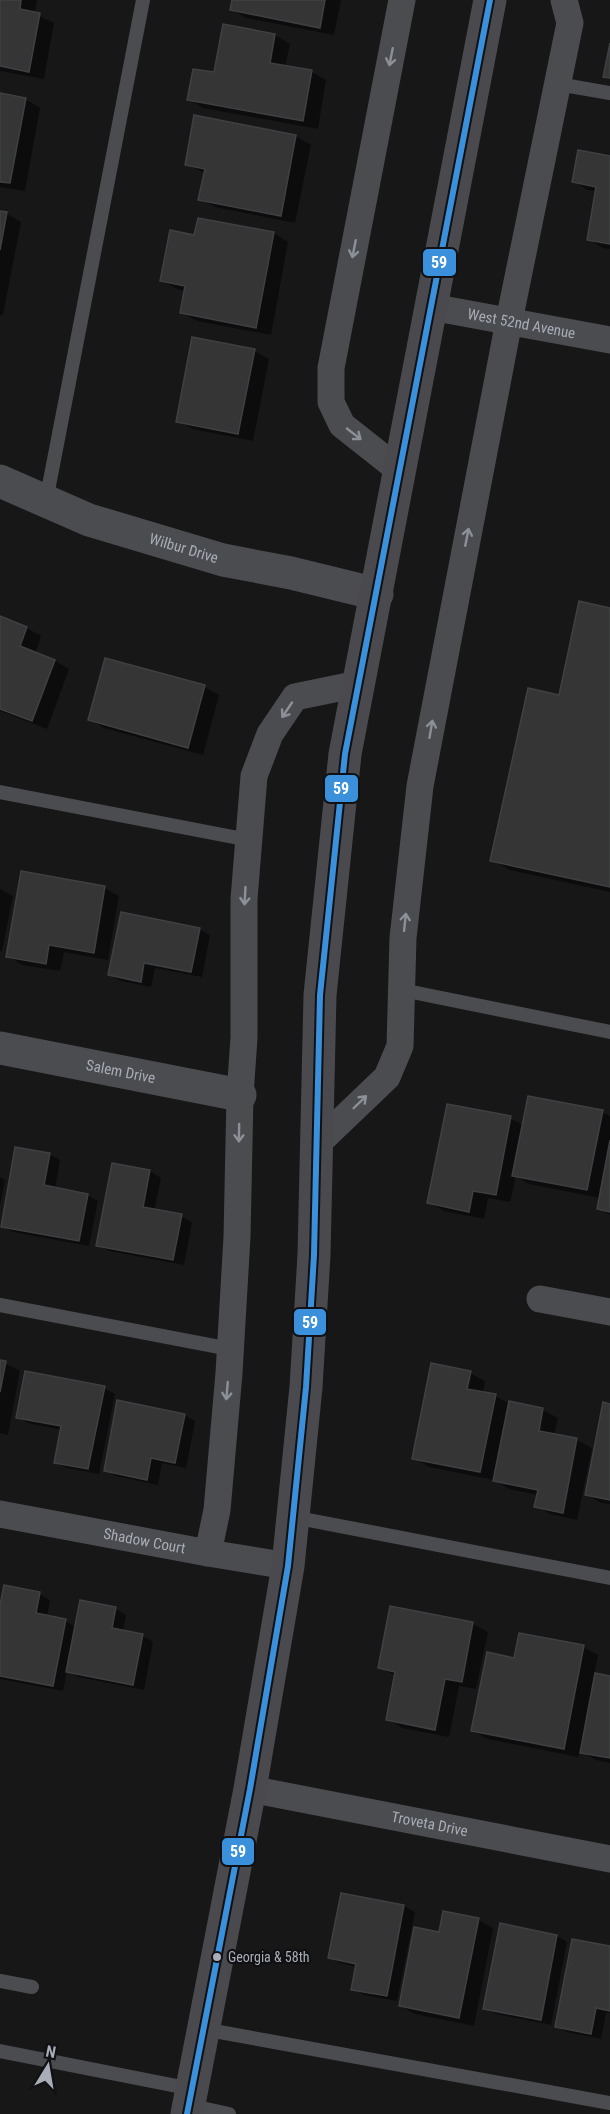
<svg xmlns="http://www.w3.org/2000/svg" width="610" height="2114" viewBox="0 0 610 2114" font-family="'Roboto Condensed',sans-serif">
  <rect width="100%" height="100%" fill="#171717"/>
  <g fill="#0007">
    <polygon points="0,0 37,0 35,14 54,23 44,79 0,71"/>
    <polygon points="234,0 341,0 334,35 246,18 232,10"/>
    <polygon points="224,26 275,35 290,44 285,67 312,72 326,80 318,129 203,108 189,99 215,74"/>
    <polygon points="0,95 25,99 40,108 25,191 0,187"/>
    <polygon points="195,117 296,136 311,145 295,223 215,207 200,199 205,173 186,164"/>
    <polygon points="610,157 610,249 603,248 588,239 597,191 588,190 573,181"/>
    <polygon points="0,212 7,214 21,222 3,315 0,315"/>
    <polygon points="274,233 288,242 271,335 197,321 182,313 186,291 177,289 162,281 196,237"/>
    <polygon points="254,351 269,359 253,441 193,429 178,421"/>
    <polygon points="610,610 610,892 510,870 492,860 560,697"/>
    <polygon points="0,618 27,628 41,636 35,654 55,661 69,669 47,729 0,711"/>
    <polygon points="204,687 219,695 203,755 104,728 89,719"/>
    <polygon points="104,888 119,896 108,960 64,952 60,971 22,965 8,956"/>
    <polygon points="0,889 13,896 2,951 0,951"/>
    <polygon points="199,929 210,935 202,977 155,968 151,987 121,981 110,975"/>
    <polygon points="602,1112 610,1116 610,1215 598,1208 600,1198 529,1184 516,1176 510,1202 488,1198 484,1219 444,1211 429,1203 510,1118 524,1126"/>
    <polygon points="49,1154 60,1160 55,1189 87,1195 98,1201 89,1246 13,1232 2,1226"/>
    <polygon points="113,1164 150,1171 161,1178 154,1211 181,1216 192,1222 184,1265 109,1251 98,1245"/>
    <polygon points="0,1177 5,1180 0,1206"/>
    <polygon points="0,1361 20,1371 8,1435 0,1433"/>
    <polygon points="470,1373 485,1381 483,1393 495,1396 510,1404 543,1410 558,1418 554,1435 577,1440 592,1448 577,1520 550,1514 536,1506 538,1495 509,1489 494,1480 429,1467 414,1458"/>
    <polygon points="104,1388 115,1394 99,1474 66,1468 55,1462 62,1430 28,1423 17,1417"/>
    <polygon points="610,1405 610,1504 601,1503 586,1494"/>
    <polygon points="184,1415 195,1421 186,1468 162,1463 158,1485 116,1476 105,1470"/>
    <polygon points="39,1594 50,1600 47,1617 65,1621 76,1627 116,1609 126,1615 123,1632 143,1636 153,1642 144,1690 78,1677 67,1671 63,1691 0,1679 0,1613"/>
    <polygon points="391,1608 473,1624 488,1632 476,1689 459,1686 449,1737 402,1728 388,1719 396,1676 379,1667"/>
    <polygon points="583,1647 598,1655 594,1675 610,1678 610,1763 596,1760 580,1751 578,1757 488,1739 473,1731 515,1659"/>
    <polygon points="342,1894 404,1906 415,1912 397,2001 364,1995 353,1989 357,1967 340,1963 330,1957"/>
    <polygon points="478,1920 493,1928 474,2026 415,2014 400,2006 440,1934"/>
    <polygon points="557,1936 567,1942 551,2025 496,2014 485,2008"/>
    <polygon points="610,1948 610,2013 606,2013 601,2039 567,2032 557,2026"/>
  </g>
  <g fill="#353536" stroke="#3f4043" stroke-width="1.5">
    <polygon points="0,0 21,0 20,9 40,13 29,72 0,66"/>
    <polygon points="232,0 325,0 320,28 230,10"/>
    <polygon points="223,24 275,34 270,63 312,70 303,121 187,100 193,69 214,72"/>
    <polygon points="610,43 610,78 603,77"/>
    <polygon points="0,93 26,98 10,183 0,182"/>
    <polygon points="194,115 296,135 281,216 198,200 205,169 185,165"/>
    <polygon points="578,150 610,156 610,244 587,240 596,187 572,182"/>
    <polygon points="0,211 7,212 0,250"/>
    <polygon points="198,218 274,232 256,328 180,313 185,286 160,281 170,230 194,235"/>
    <polygon points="192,337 255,349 238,434 176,422"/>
    <polygon points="579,601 610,608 610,887 490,861 528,688 559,695"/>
    <polygon points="0,616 27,627 20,646 55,660 32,721 0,709"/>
    <polygon points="105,658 205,685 188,748 88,720"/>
    <polygon points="21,871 105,886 94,953 49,945 46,964 6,957"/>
    <polygon points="121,912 200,928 191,972 144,963 141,982 108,975"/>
    <polygon points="528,1096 603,1110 587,1190 512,1176"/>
    <polygon points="447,1104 511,1116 496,1195 473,1191 469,1212 427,1203"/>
    <polygon points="610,1140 610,1212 597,1209"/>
    <polygon points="15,1147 50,1153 44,1185 88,1194 79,1241 1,1227"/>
    <polygon points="112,1163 150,1170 143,1207 182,1214 173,1260 96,1246"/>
    <polygon points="0,1360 6,1361 0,1392"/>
    <polygon points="431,1363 471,1371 467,1389 496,1394 480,1472 412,1459"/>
    <polygon points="25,1371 105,1386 88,1469 54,1463 61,1426 16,1418"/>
    <polygon points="117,1400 185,1414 175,1463 151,1458 147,1480 104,1471"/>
    <polygon points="509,1401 543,1408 539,1431 577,1438 563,1513 534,1507 538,1490 493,1481"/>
    <polygon points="603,1402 610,1404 610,1500 585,1495"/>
    <polygon points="4,1585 40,1592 36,1613 66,1619 53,1686 0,1676 0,1605"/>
    <polygon points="80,1600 116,1607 112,1628 143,1634 133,1685 66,1672"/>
    <polygon points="390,1606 473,1622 462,1682 445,1679 435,1730 386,1720 395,1672 378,1668"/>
    <polygon points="519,1633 584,1645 564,1749 471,1731 487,1652 514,1658"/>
    <polygon points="595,1673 610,1676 610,1758 580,1753"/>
    <polygon points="341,1893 404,1905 387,1996 351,1990 356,1964 328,1958"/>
    <polygon points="443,1911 479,1918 459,2018 399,2006 414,1927 439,1932"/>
    <polygon points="500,1923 557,1935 541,2020 483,2009"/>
    <polygon points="572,1939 610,1946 610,2011 596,2008 591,2034 555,2027"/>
  </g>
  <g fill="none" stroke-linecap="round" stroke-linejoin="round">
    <g stroke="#4b4c50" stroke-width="14">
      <polyline points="558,84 610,93"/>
      <polyline points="46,501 143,0"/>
      <polyline points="0,792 249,840"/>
      <polyline points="402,990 610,1032"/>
      <polyline points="0,1305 230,1349"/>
      <polyline points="293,1517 610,1578"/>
      <polyline points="0,1981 32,1987"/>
      <polyline points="203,2029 610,2103"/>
      <polyline points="0,2051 192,2089"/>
      <polyline points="188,2105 229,2114"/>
    </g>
    <g stroke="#4b4c50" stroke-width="27">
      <path id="s1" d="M431 307 610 340"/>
      <polyline points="399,470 342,425 331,402 331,368 402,0"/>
      <polyline points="318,1143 387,1077 400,1046 403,938 420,786 509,321 570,23 564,0"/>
      <polyline points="540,1299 610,1312"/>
      <path id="s2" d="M0 1514 208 1553 288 1566"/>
      <polyline points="208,1553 217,1510 229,1373 237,1237 240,1095 244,1038 244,899 254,776 270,734 295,697 358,684"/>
      <path id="s3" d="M250 1789 610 1859"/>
    </g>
    <g stroke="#4b4c50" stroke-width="33">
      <path id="s4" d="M0 481 89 520 223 560 291 573 377 594"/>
      <path id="s5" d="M0 1048 240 1095"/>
    </g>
    <polyline stroke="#4a4a4e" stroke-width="33" points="187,2114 250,1789 288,1566 306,1387 314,1255 320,995 345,754 490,0"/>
    <defs>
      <polyline id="bus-1" points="187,2114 250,1789 288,1566 306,1387 314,1255 320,995 345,754 490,0"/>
    </defs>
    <use href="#bus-1" stroke="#111113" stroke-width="10"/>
    <use href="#bus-1" stroke="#3a90db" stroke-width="6"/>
  </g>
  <defs><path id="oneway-shaft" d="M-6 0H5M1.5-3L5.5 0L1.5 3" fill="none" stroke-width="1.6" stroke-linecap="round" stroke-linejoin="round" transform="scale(1.5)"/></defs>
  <g stroke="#8c9099">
    <use href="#oneway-shaft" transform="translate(391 57) rotate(101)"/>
    <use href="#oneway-shaft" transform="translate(354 249) rotate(101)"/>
    <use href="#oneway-shaft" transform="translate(354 434) rotate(38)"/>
    <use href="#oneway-shaft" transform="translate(467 537) rotate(-79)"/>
    <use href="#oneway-shaft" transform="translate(287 710) rotate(124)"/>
    <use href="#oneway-shaft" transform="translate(431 729) rotate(-80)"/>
    <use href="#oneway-shaft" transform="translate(245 896) rotate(93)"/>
    <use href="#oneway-shaft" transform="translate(405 922) rotate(-84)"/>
    <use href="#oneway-shaft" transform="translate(360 1102) rotate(-44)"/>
    <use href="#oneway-shaft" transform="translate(239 1133) rotate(91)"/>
    <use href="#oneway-shaft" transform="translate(227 1391) rotate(95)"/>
  </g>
  <circle fill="#a8adb8" stroke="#111113" stroke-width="2" cx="217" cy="1957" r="5"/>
  <g text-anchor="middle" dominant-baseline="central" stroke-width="4.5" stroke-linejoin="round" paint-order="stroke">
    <g font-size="14" fill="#a8adb8" stroke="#111113" text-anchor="start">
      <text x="228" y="1957">Georgia &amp; 58th</text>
    </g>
    <g font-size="15" fill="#a8adb8" stroke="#111113">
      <text stroke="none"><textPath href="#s1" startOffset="92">West 52nd Avenue</textPath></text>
      <text stroke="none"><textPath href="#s4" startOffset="196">Wilbur Drive</textPath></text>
      <text stroke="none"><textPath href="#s5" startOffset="123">Salem Drive</textPath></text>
      <text stroke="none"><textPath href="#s2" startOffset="147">Shadow Court</textPath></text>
      <text stroke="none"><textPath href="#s3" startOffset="183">Troveta Drive</textPath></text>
    </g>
  </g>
  <g stroke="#111113" stroke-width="2">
    <rect x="422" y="248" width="35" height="29" rx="6" fill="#3a90db"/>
    <rect x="324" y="774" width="35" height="29" rx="6" fill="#3a90db"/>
    <rect x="293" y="1308" width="34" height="28" rx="6" fill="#3a90db"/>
    <rect x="221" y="1837" width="34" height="29" rx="6" fill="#3a90db"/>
  </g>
  <g font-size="16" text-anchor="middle" font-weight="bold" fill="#fff">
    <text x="439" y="268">59</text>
    <text x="341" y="794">59</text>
    <text x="310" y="1328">59</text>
    <text x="238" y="1857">59</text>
  </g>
  <g transform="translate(48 2066) rotate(11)" stroke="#111113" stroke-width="4.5" paint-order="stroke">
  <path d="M0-4.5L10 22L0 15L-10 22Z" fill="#a8adb8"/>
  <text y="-9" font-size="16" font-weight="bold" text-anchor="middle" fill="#a8adb8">N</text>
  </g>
</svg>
